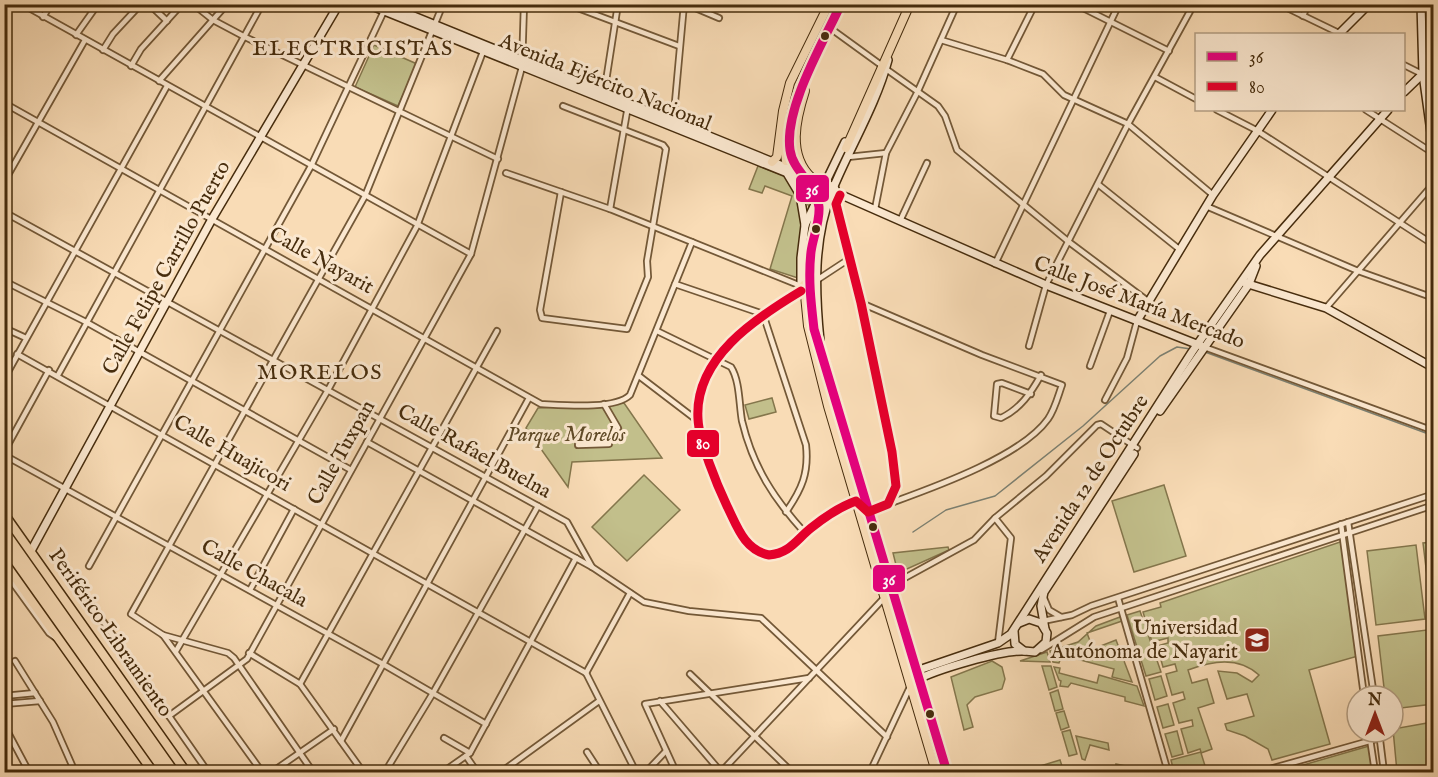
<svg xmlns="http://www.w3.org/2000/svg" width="1438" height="777" viewBox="0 0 1438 777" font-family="'IM FELL English',serif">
  <rect width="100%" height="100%" fill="#f9dcb6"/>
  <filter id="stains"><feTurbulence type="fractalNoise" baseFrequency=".00333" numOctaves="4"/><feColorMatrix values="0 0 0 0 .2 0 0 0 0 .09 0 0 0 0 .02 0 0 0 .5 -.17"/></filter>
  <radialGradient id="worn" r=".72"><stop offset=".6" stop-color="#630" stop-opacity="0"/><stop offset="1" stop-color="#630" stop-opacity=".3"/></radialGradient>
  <g fill="#c2bf8b" stroke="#84764c" stroke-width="1.5">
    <polygon points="374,45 417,64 398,106 355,87"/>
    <polygon points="758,166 793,179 803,200 798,278 770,269 792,196 765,186 762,193 749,189"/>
    <polygon points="804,187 814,190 819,195 810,210 802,189"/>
    <polygon points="772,398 776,412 749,419 745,405"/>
    <polygon points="624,403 662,458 572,462 568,487 526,428 538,408"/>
    <polygon points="644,475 680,510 627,561 592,527"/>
    <polygon points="1164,485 1186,556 1134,572 1112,501"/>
    <path d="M1343 541 1358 656 1309 670 1330 744 1272 760 1268 749 1245 736 1227 730 1225 724 1254 716 1247 694 1227 699 1218 671 1237 673 1252 682 1259 675C1238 656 1212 661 1188 670L1192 683 1207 679 1214 703 1198 708 1212 749 1201 753 1207 772H1174L1171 760 1201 752 1200 749 1188 753 1181 729 1193 726 1192 720 1179 723 1173 703 1185 699 1183 692 1172 695 1166 674 1177 671 1175 664 1163 667 1157 646 1168 643V638L1152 642 1143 612 1161 607 1160 603Z"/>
    <polygon points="1433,542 1434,617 1432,618 1423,543"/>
    <polygon points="1416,545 1425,619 1376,625 1367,551"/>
    <polygon points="948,547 949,550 898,573 893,553"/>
    <polygon points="1140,611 1161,672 1146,676 1127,615"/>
    <polygon points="1120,617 1122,621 1087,633 1093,649 1116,640 1132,682 1112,677 1114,669 1062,655 1059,663 1053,662 1050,651 1078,642 1096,626"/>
    <polygon points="1427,630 1433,704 1393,709 1393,696 1385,696 1378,636"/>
    <polygon points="1047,652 1050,662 1020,661"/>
    <polygon points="992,661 1002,667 1005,679 1002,689 975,697 967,705 973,727 964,730 951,677"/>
    <polygon points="1042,666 1051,666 1057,687 1049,690"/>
    <polygon points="1054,667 1060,668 1059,673 1097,683 1099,675 1137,686 1144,706 1125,701 1125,697 1071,683 1068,687 1060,686 1061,681 1059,680"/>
    <polygon points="1161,676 1167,696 1155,700 1149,679"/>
    <polygon points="1058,690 1063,709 1055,711 1050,693"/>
    <polygon points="1168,704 1174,725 1163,728 1157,707"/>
    <polygon points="1064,711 1069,727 1061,730 1056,713"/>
    <polygon points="1433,722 1433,772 1397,772 1393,729"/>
    <polygon points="1070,730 1077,754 1069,756 1062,732"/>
    <polygon points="1177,731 1183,754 1172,757 1165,734"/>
    <polygon points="1076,736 1108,743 1109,750 1090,745 1085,760 1082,759"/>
    <polygon points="1369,746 1372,772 1279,772"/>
    <polygon points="1060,760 1064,772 1027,772 1027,770"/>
    <polygon points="1116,764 1155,772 1115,772"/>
  </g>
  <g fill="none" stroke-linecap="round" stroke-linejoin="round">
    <g stroke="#7c8173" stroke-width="1.5">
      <polyline points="1205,352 1434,436"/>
      <polyline points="913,532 946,510 995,496 1083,426 1160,356 1177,347 1191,349"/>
    </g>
    <g stroke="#d5b994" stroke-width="8" stroke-dasharray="8 4" stroke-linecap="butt">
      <polyline points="798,176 809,192 815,210"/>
      <polyline points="818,222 846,148"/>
    </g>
    <defs>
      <g id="street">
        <polyline points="22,4 471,254"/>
        <polyline points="149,4 167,21"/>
        <polyline points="193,4 213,20 245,37 498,159"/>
        <polyline points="567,4 679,46"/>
        <polyline points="686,4 719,18"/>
        <polyline points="1075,4 1169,51"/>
        <polyline points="1279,4 1341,34"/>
        <polyline points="1303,16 1308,4"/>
        <polyline points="43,17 51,4"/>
        <polyline points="830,28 881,65"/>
        <polyline points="76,35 98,4"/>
        <polyline points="941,40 1007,60 1043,74 1064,95 1128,124 1213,195"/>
        <polyline points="103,50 113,34 141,4"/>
        <polyline points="1007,60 1035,4"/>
        <polyline points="1404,65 1434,80"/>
        <polyline points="131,66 141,49 182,4"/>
        <polyline points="886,69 938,106 945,116 957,150 1069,242 1149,302"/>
        <polyline points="1155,77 1196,99"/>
        <polyline points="159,81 227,4"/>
        <polyline points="604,94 618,4"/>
        <path d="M4 103 541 404C562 405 615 410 630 395L692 242"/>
        <polyline points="1217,110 1256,130 1434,245"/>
        <polyline points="1366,110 1433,153"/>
        <polyline points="673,124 684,4"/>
        <polyline points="848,157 886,153"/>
        <polyline points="506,173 610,209 801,286"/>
        <polyline points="4,182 85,40"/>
        <polyline points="1099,185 1179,249"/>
        <polyline points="561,192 540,310 542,318 627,329 648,277 647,261 666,149 663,145 563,106"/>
        <polyline points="1206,206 1358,271 1434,298"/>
        <polyline points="610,209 628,106"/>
        <polyline points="875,209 886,153 917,93 957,4"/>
        <polyline points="4,212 567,522 592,567"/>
        <polyline points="900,221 927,163"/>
        <polyline points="995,264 1119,4"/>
        <polyline points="817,280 849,259"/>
        <polyline points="4,281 86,322 351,470"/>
        <path d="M675 284 763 314 806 445C809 473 802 489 786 512"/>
        <path d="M801 291C756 318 694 358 698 419 699 441 717 485 727 506 737 526 744 550 769 555 790 553 796 540 811 528 826 516 839 507 856 501L868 512 888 504 896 486 892 452 861 303 836 204 840 195"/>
        <path d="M861 303 982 355 1062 385C1058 396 1055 409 1048 419 1021 457 932 488 888 504"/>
        <polyline points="1326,308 1434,183"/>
        <polyline points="4,328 26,338"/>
        <path d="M657 331 731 367C740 381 739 405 742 421 753 467 774 499 805 533"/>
        <polyline points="1029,346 1046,285 1128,124 1194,4"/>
        <polyline points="1204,347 1434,431"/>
        <polyline points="17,354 586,673"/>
        <polyline points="1090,366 1110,311"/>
        <polyline points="58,375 262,4"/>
        <polyline points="639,376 698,421"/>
        <polyline points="4,379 167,86"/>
        <path d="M1031 394 1002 383 997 384 994 416 1001 418C1020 409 1031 393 1041 375"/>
        <polyline points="1105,400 1127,358 1137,321"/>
        <polyline points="604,404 618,428"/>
        <polyline points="367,442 592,567 644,602 689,611 761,618 887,737"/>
        <polyline points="578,445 609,444"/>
        <polyline points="4,452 49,370"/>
        <polyline points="4,455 381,663 486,724"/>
        <polyline points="995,518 1011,538 998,643"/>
        <polyline points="1348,522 1374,696"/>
        <polyline points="1341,524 1364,696"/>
        <polyline points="89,566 311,166 384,11"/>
        <polyline points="4,571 49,633 56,638"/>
        <polyline points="890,586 974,540 995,518 1046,476 1097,425 1101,424 1137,448"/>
        <polyline points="250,590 294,509"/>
        <polyline points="84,594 208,772"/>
        <polyline points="1044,598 1049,610 1061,617"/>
        <polyline points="1118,598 1168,772"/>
        <polyline points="1043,621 1072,615 1091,606 1434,494"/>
        <polyline points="163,635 228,653 234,658 313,772"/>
        <polyline points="1041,650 1094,617 1434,505"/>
        <polyline points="176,651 328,390 417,226 484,49"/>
        <polyline points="249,653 300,684 363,772"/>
        <polyline points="15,661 53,722 75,772"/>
        <polyline points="586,673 636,772"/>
        <polyline points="586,673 630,593"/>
        <polyline points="690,674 792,772"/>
        <polyline points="300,684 497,331"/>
        <polyline points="4,696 35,693"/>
        <polyline points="660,701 721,772"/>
        <polyline points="4,704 40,701"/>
        <polyline points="169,716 247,659 471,254 522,67 524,4"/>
        <polyline points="4,725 29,772"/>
        <polyline points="1369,732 1375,772"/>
        <polyline points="1379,732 1384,772"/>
        <polyline points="444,738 470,753"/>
        <polyline points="341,741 529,398"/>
        <polyline points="587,752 600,772"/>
        <polyline points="466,756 477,772"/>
        <polyline points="262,772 163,635 131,614 365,196 443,4"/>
        <polyline points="272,772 334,729"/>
        <polyline points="385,772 433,693 538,506"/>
        <polyline points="443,772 470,753 576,558"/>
        <polyline points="501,772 599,701"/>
        <polyline points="646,772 666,751"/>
        <polyline points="676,772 645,704 809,678"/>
        <polyline points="721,772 885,597"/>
        <polyline points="870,772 910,687"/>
        <polyline points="1259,772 1380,738"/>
      </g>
      <g id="secondary">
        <polyline points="367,4 837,193 1046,285 1204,347"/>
        <polyline points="384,4 827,184 834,187 837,193"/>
        <polyline points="1421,4 1423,74 1434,154"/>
        <polyline points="1339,34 1369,4"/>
        <polyline points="1404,92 1434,63"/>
        <polyline points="788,175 800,195 805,225"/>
        <polyline points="1245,283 1326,308 1434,368"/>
        <polyline points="801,290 801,258 805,225 845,142"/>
        <polyline points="1137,321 1213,195 1272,110"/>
        <path d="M820 341C815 290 813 240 832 191 850 147 876 105 888 60"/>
        <polyline points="1160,411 1249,284 1256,266"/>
        <polyline points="31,551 212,219 339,4"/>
        <polyline points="1045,629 1041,606 1044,592 1134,454"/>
        <polyline points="1014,631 1015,644 1024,651 1035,652 1046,642 1047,633 1041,623 1029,619 1019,623"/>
        <path d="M915 681C934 670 1002 650 1024 651"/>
        <polyline points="911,684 916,671 998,643 1011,634 1192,352 1260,255 1388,110"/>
      </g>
      <g id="primary">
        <path d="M805 91C796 119 787 155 812 178"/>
        <polyline points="783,140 786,161"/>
        <polyline points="846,148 910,4"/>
        <polyline points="772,162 777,157 783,111 790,83 829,4"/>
        <path d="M794 162C779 113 820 49 841 4"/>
        <polyline points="817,224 809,280 814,329 947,772"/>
        <polyline points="804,285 808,326 828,406 936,772"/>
      </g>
      <g id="highway">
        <polyline points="4,514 186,772"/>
        <polyline points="4,562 153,772"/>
      </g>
    </defs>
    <use href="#street" stroke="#735837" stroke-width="8"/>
    <use href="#secondary" stroke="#462c0d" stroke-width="10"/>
    <use href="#primary" stroke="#462c0d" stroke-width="10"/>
    <use href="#highway" stroke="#462c0d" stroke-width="11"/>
    <use href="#street" stroke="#fbe8d0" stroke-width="4.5"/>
    <use href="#secondary" stroke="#fbe8d0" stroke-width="7"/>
    <use href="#primary" stroke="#f9dcb6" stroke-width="8"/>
    <use href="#highway" stroke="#f9dcb6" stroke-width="8"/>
    <defs>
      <path id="bus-1" d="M841 4C823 43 784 108 790 150 793 172 817 184 819 207 820 222 813 237 811 252 808 278 811 303 814 329L947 772"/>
      <path id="bus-2" d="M801 291C756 318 694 358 698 419 699 441 717 485 727 506 737 526 744 550 769 555 790 553 796 540 811 528 826 516 839 507 856 501L868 512 888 504 896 486 892 452 861 303 836 204 840 195"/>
    </defs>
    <use href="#bus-1" stroke="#fbe8d0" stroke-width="14"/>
    <use href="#bus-2" stroke="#fbe8d0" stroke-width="14"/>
    <use href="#bus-1" stroke="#e5007d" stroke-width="9"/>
    <use href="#bus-2" stroke="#e4002b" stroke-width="9"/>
  </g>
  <defs>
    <symbol id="university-square" viewBox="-11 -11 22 22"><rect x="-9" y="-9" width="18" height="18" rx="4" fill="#8f2418" stroke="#fbe8d0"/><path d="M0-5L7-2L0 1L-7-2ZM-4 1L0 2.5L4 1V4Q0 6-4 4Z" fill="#fff"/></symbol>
  </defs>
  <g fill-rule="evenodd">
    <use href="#university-square" x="1242" y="625" width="30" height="30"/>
  </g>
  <g fill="#462c0d" stroke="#fbe8d0" stroke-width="2">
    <circle cx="825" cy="36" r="5"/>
    <circle cx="816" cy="229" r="5"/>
    <circle cx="873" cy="527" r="5"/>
    <circle cx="930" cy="714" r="5"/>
  </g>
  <g text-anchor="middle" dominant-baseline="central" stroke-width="6" stroke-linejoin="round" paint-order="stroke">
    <g font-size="21" fill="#462c0d" stroke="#fbe8d0">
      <text transform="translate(605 83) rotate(22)">Avenida Ejército Nacional</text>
      <text transform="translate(321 261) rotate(29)">Calle Nayarit</text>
      <text transform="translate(167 268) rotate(-61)">Calle Felipe Carrillo Puerto</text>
      <text transform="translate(1139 303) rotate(21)">Calle José María Mercado</text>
      <text transform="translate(474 452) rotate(29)">Calle Rafael Buelna</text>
      <text transform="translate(342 453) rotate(-61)">Calle Tuxpan</text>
      <text transform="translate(232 454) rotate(30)">Calle Huajicori</text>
      <text transform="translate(1091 479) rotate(-57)">Avenida 12 de Octubre</text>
      <text transform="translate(254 574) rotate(29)">Calle Chacala</text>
      <text transform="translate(110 633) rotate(55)">Periférico Libramiento</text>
    </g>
    <g font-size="21" font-style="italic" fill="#5f4926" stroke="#fbe8d0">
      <text x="566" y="435">Parque Morelos</text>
    </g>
    <g font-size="21" fill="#462c0d" stroke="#fbe8d0" text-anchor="end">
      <text x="1238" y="628">Universidad<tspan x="1238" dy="24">Autónoma de Nayarit</tspan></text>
    </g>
    <g font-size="22" letter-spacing="1.5" fill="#462c0d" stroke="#fbe8d0">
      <text x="353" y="49">ELECTRICISTAS</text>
      <text x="320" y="373">MORELOS</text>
    </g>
  </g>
  <g stroke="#fbe8d0" stroke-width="2">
    <rect x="795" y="174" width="35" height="29" rx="6" fill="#e5007d"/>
    <rect x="686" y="429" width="34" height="29" rx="6" fill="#e4002b"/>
    <rect x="872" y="564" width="34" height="29" rx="6" fill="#e5007d"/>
  </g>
  <g font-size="16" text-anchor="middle" font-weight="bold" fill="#fff">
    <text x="812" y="195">36</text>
    <text x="703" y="449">80</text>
    <text x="889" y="585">36</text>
  </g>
  <rect width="1438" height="777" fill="none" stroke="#f9dcb6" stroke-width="24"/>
  <rect x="6" y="6" width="1426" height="765" fill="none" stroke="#462c0d" stroke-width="3"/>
  <rect x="12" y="12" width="1414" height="753" fill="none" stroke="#462c0d" stroke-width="1.5"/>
  <rect x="1195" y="33" width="210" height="78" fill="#fbe8d0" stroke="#b39d82" stroke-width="1.5"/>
  <rect x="1207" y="52" width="30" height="9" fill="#e5007d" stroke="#b39d82" stroke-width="1.5"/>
  <text x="1249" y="63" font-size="18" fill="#462c0d">36</text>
  <rect x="1207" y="82" width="30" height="9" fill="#e4002b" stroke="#b39d82" stroke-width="1.5"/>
  <text x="1249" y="93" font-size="18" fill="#462c0d">80</text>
  <g transform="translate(1375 714)"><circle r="28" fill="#fbe8d0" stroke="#b39d82" stroke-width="1.5"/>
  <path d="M0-4.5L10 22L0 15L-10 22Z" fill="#8f2418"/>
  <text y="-9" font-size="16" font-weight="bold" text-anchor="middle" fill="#462c0d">N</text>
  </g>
  <rect width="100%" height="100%" filter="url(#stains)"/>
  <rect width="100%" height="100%" fill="url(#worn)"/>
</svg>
